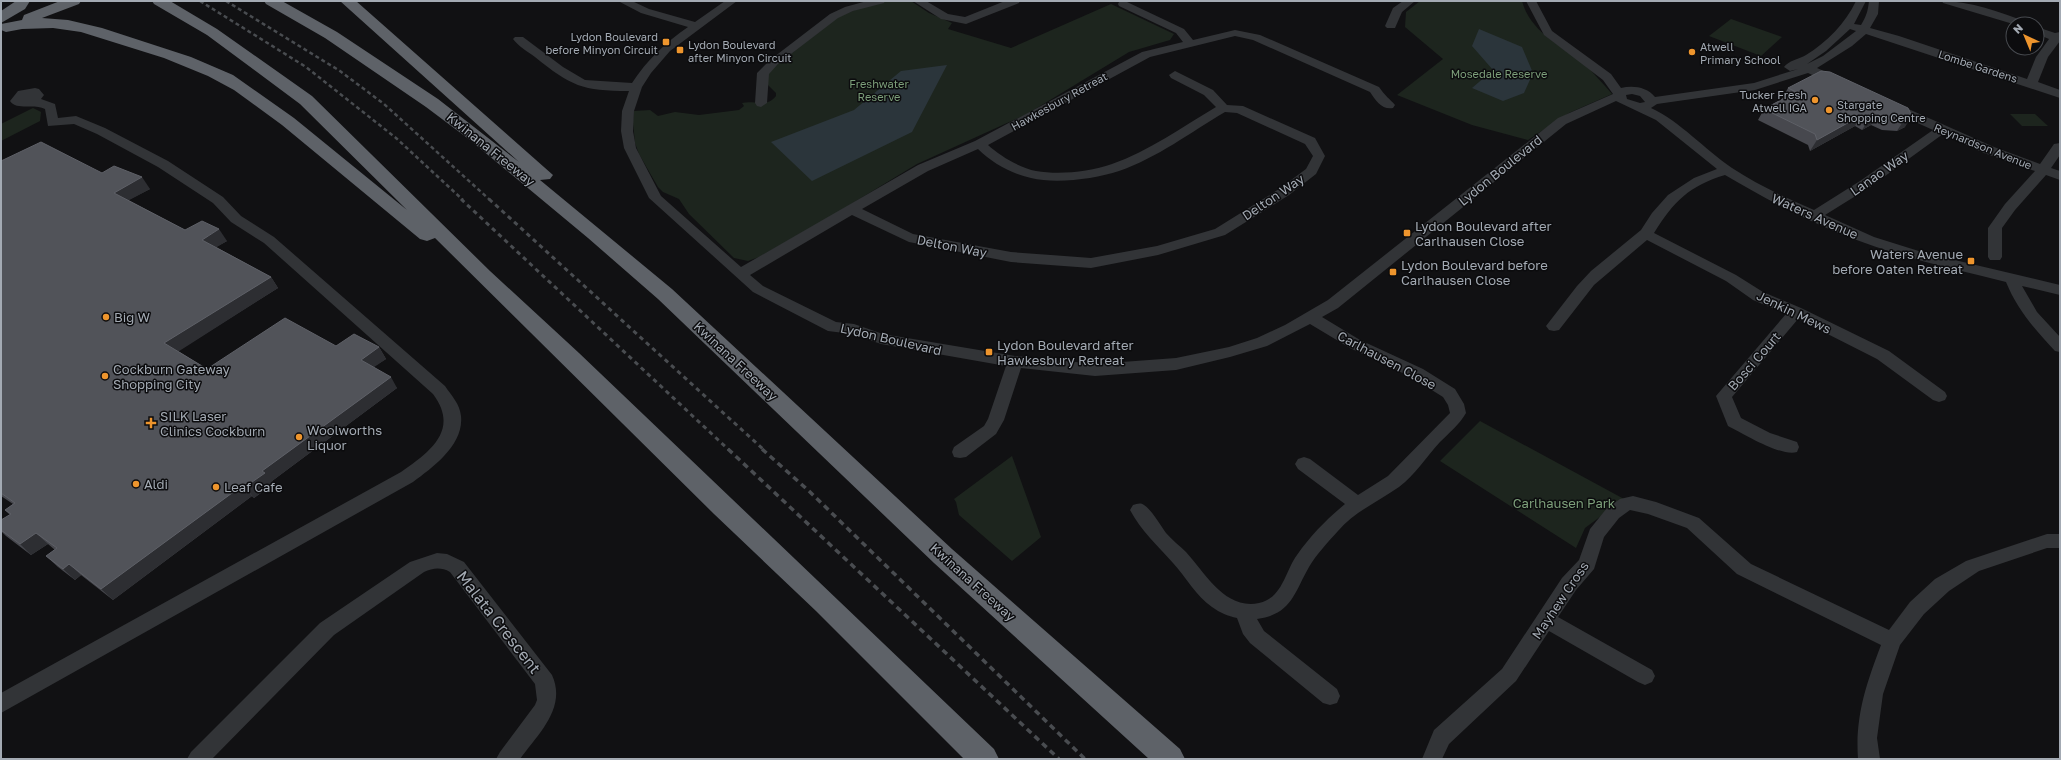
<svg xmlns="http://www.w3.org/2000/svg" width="2061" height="760" viewBox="0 0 2061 760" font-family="'Golos Text',sans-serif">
  <rect width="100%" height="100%" fill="#111113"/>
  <g fill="#1d251e">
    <path d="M887 1H911L929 13 952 23 948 29 1011 48 1111 4 1174 34 1170 40 1129 52 1027 114 917 164 828 218 759 257 748 261 734 258 689 214 679 199 663 192 658 187 639 154 635 143 633 122 634 111 650 110 658 116 675 112 699 115 739 110 744 106 742 103C754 100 767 108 776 96V93L766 83 769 71 838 17 860 8Z"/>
    <path d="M1420 1H1522C1530 32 1561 45 1584 64 1594 73 1603 84 1612 94L1569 113 1528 140 1472 125 1397 95 1443 59 1405 27 1406 12Z"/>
    <polygon points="1731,19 1782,37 1761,56 1709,36"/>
    <polygon points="33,108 41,112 40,121 1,141 1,124"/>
    <polygon points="2010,114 2035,114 2048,126 2022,126"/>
    <polygon points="1480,421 1624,499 1585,528 1576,548 1440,461"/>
    <polygon points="1012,456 1041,537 1012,561 959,515 956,502 954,499"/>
  </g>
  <g fill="#2b353b">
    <polygon points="1479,29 1522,47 1533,73 1524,93 1503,101 1472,88 1493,70 1472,46"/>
    <polygon points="947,65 912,132 812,181 771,142 854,110 901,71"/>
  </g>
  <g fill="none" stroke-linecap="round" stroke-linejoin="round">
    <g fill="#323437" fill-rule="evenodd">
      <path d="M618 1H632L649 9 695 22 725 1H737L670 51 651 73 642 87 634 111 633 131 636 148 661 196 741 267 918 165 975 141 1142 52 1183 42 1176 33 1119 6 1118 4 1119 2H1127L1184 29 1193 40 1235 30 1260 35 1379 87C1385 96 1390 99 1395 105L1393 108C1382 110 1376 101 1370 92L1253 40 1235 36 1150 57 988 145C1000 156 1020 168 1036 171 1059 175 1089 172 1112 164 1149 151 1182 127 1216 107L1204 95 1171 78 1169 75 1175 71 1213 90 1227 105 1243 106 1315 138 1325 156 1316 174 1289 195 1225 235 1158 255 1091 268 1011 262 909 242 852 215 750 275 763 286 836 322 854 324 883 334 1015 356 1095 364 1176 358 1229 347 1257 338 1285 325 1328 300 1558 118 1613 94 1603 80 1544 35 1526 1H1536L1552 31 1611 74 1621 88C1633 85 1647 87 1655 97L1754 83 1798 69 1790 71 1784 67C1788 61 1799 59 1806 55 1827 42 1845 24 1856 1H1866L1854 24 1861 25C1866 17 1868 11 1869 1H1879L1878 14 1870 28 1899 36 2027 79 2036 57 2049 39 2037 34V27L2055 33 2060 32V41L2048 57 2038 82 2060 90V98L1866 34 1852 46 1817 68 1842 79 1844 82 1842 85H1834L1808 73 1755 90 1657 104 1651 108C1681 122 1704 149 1732 168 1758 185 1786 198 1814 210L1860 181 1933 130 1889 110 1887 107 1889 104H1897L1994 147 2040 164 2054 144 2060 143V155L2051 168 2060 171V180L2046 175 2015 210 2002 228V257L2000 260H1990L1988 257V228L2005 204 2035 171 1984 153 1943 134 1870 187 1825 215 1874 237 1925 253 2060 285V295L2022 286 2037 312 2060 337V352L2055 351C2035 330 2017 309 2006 282 1959 270 1911 260 1865 243 1817 226 1769 201 1725 175 1689 186 1674 201 1654 233L1736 275 1763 292 1801 308 1889 351 1945 392 1947 396 1945 400 1939 402 1933 400 1877 359 1798 319 1732 397 1741 418 1770 433 1797 442 1799 447 1797 452C1781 457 1744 434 1728 426L1716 396 1786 314 1753 300 1726 281 1647 240 1594 285 1559 330 1554 331 1549 330 1546 326 1577 286 1591 271 1641 230 1652 213 1668 195 1694 178 1717 169 1656 120 1616 101 1566 124 1338 308 1322 317 1360 340 1423 369 1455 389 1464 404 1466 413C1459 425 1450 432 1440 442 1426 457 1415 475 1399 487 1379 501 1354 512 1338 531 1328 542 1316 555 1309 567 1294 593 1292 614 1257 619L1264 631 1337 689 1340 696 1337 703 1330 705 1323 703 1250 643 1243 634 1237 618C1228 616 1220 613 1212 607 1196 596 1186 577 1173 563 1158 546 1141 531 1130 510L1133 505C1137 504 1140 502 1144 505 1151 509 1161 526 1166 533 1172 540 1180 546 1186 552 1206 574 1225 610 1259 603 1283 598 1285 571 1297 555 1311 535 1327 519 1345 504L1298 469 1295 464 1298 459 1304 457 1310 459 1358 495 1388 476 1450 413 1448 405 1443 397 1411 377 1350 348 1310 324 1267 346 1230 357 1176 370 1095 376 1021 368 1004 420 996 434 966 457 960 458 954 457 952 452 954 447 984 426 988 419 1006 366 881 344 852 334 828 331 753 292 649 198 624 148 621 131 622 111 629 91C582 91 571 86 535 57 528 52 518 46 513 39L515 37H523L563 67 585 80 632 83C647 60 665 43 688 27L641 13ZM1850 29 1856 31 1823 56 1807 64 1826 51ZM1632 94 1640 96 1645 102 1640 103 1627 99 1626 95ZM1225 112 1237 113 1305 144 1313 156 1306 169 1279 189 1215 229 1157 246 1091 258 1011 252 913 234 862 209 928 171 978 149C992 163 1012 174 1031 178 1056 184 1095 179 1119 171 1157 158 1191 132 1225 112Z"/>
      <polygon points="867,1 885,1 884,3 853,11 838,18 778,64 769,74 767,103 761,107 757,106 755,103 757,73 770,60 830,14 845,7"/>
      <polygon points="913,1 926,1 948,14 965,17 1005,1 1020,1 1019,3 966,24 941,19"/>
      <polygon points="1403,1 1415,1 1402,12 1395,28 1387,28 1385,26 1393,8"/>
      <path d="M1942 1C1971 1 1999 12 2027 22L2029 24H2013L1943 3Z"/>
      <path d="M35 88 39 89 44 95 41 99 55 104 58 118 76 116 105 128 168 161 223 197 241 216 274 237 445 386C451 395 460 404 461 416 464 445 433 467 413 482L1 713V693L401 472C430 452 460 430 433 394L264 243 231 222 213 203 158 167 97 134 74 124 48 126 45 109C34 103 17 111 10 101L18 91Z"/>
      <path d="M1633 496 1656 502 1699 518 1751 564 1889 630 1910 602 1935 579 1966 561 2047 534H2060V548H2047L1979 571 1949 591 1924 614 1900 645 1883 694 1877 738 1880 759H1858C1855 716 1866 685 1881 645L1737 574 1687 528 1648 514 1630 510 1619 518 1604 537 1594 569 1576 590 1558 617 1652 670 1655 676 1652 682 1645 685 1638 682 1549 631 1516 681 1449 744 1442 759H1422L1434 730 1502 669 1562 578 1579 560 1590 529 1607 508 1620 499Z"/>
      <path d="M437 553 447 554 464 562 552 675C567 708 538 734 520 759H496L500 752 535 705 537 700 535 684 450 572C441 567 433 568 424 572L334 635 212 759H187L191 752 320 623 410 562Z"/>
    </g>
    <g fill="#5e6268" fill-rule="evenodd">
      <polygon points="16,1 30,1 25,9 1,23 1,11"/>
      <polygon points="60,1 81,1 79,4 42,18 68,20 102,28 191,57 233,75 294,118 407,210 300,104 207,35 154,4 152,1 170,1 217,29 312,96 490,271 579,353 994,749 999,759 964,759 816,611 714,514 435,238 427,241 420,239 282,125 234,90 208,76 164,58 81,32 53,28 22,29 6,32 1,30 1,24 22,20 24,15"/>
      <polygon points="264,1 282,1 337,32 438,99 519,162 340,1 356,1 553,175 550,179 540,180 672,289 952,549 1180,749 1185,759 1149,759 934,563 658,299 588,238 470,140 426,107 325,38 266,4"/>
    </g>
    <g stroke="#494c50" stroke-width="2.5" stroke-dasharray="4 3" stroke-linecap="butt">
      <polyline points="200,1 306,67 396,138 463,200"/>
      <polyline points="226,1 340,71 384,104 490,200"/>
    </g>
    <g stroke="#494c50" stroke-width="3" stroke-dasharray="4.5 4" stroke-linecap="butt">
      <polyline points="461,199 729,450"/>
      <polyline points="489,199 764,450"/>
    </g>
    <g stroke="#494c50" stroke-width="3.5" stroke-dasharray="6 4.5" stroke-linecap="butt">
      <polyline points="728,449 1059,759"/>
      <polyline points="762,449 809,491 1085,759"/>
    </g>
  </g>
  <g fill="#47484e">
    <polygon points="1788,88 1908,108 1905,127 1897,131 1882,130 1871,125 1862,130 1855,126 1810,151 1808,145 1758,120 1764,109 1783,99 1782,99"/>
    <polygon points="1,161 102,173 150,189 128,200 185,230 227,241 216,247 271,277 278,288 178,351 207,369 336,346 379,347 386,359 373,367 397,388 272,481 273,484 254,498 252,496 113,600 81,575 75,580 58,567 46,556 55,550 48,544 31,555 6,536 1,531 1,520 10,515 5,510 13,504 1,496"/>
  </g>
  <g fill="#2d2e32">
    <polygon points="1878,114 1871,125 1862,130 1869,119"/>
    <polygon points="1862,115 1855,126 1810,151 1817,140"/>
    <polygon points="1912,116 1905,127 1897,131 1904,120"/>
    <polygon points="142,177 150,189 122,204 114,193"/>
    <polygon points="219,229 227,241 210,251 202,240"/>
    <polygon points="271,277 278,288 173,355 164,343"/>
    <polygon points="379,347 386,359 367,372 361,360"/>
    <polygon points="391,377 397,388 272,481 273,484 254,498 245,487 262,471"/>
    <polygon points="243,485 252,496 113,600 101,589"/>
    <polygon points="36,533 48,544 31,555 20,544"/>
    <polygon points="69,564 81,575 75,580 63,569"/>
  </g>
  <g fill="#515359" stroke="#5e6067">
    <polygon points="1821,71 1830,72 1908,108 1912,116 1904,120 1889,119 1878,114 1869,119 1862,115 1817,140 1815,134 1764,109 1796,92 1788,88"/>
    <polygon points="41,142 102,173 114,166 142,177 114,193 185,230 202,221 219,229 202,240 271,277 164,343 207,369 285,318 336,346 354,334 379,347 361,360 391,377 262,471 265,473 245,487 243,485 101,589 69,564 63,569 46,556 57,548 36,533 20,544 1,530 1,520 11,514 5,510 15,503 1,493 1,161"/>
  </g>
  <g fill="#ee952d" stroke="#0c0c0e" stroke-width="1.5">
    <rect x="662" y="38" width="8" height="8" rx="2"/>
    <rect x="676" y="46" width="8" height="8" rx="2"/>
    <circle cx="1692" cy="52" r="4"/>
    <circle cx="1815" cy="100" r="4"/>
    <circle cx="1829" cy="110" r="4"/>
    <rect x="1403" y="229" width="8" height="8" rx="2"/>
    <rect x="1967" y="257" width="8" height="8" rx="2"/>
    <rect x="1389" y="268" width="8" height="8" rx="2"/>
    <circle cx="106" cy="317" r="4"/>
    <rect x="985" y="348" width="8" height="8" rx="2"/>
    <circle cx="105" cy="376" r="4"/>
    <path d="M149 417h4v4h4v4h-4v4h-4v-4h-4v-4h4z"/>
    <circle cx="299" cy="437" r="4"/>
    <circle cx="136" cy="484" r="4"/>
    <circle cx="216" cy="487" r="4"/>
  </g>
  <g text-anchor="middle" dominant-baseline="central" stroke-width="3" stroke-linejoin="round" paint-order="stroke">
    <g font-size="11" fill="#a3aab3" stroke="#0c0c0e" text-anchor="start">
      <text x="658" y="36" text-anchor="end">Lydon Boulevard<tspan x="658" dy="13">before Minyon Circuit</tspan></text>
      <text x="688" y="44">Lydon Boulevard<tspan x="688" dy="13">after Minyon Circuit</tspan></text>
      <text x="1700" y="46">Atwell<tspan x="1700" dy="13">Primary School</tspan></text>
      <text x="1807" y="94" text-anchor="end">Tucker Fresh<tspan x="1807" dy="13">Atwell IGA</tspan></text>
      <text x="1837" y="104">Stargate<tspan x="1837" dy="13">Shopping Centre</tspan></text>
    </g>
    <g font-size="11" fill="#a3aab3" stroke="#0c0c0e">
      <text transform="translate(1978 66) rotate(18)">Lombe Gardens</text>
      <text transform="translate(1059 101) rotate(-29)">Hawkesbury Retreat</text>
      <text transform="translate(1983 146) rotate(22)">Reynardson Avenue</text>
    </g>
    <g font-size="11" fill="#7c9e7a" stroke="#0c0c0e">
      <text x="1499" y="73">Mosedale Reserve</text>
      <text x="879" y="83">Freshwater<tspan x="879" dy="13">Reserve</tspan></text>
    </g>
    <g font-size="13" fill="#a3aab3" stroke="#0c0c0e">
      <text transform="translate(491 149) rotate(39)">Kwinana Freeway</text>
      <text transform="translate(1500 170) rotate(-39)">Lydon Boulevard</text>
      <text transform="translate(1879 173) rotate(-35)">Lanao Way</text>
      <text transform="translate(1273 197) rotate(-34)">Delton Way</text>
      <text transform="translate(1815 216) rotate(24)">Waters Avenue</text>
      <text transform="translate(952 246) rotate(11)">Delton Way</text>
      <text transform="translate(1794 312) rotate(26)">Jenkin Mews</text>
      <text transform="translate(891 339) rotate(13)">Lydon Boulevard</text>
      <text transform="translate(1387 360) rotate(28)">Carlhausen Close</text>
      <text transform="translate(736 361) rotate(43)">Kwinana Freeway</text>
      <text transform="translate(1754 361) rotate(-49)">Bosci Court</text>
      <text transform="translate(973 582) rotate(42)">Kwinana Freeway</text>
      <text transform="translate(1560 600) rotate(-56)">Mayhew Cross</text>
    </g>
    <g font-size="13" fill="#a3aab3" stroke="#0c0c0e" text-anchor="start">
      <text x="1415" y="226">Lydon Boulevard after<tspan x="1415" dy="15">Carlhausen Close</tspan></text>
      <text x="1963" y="254" text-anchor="end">Waters Avenue<tspan x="1963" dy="15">before Oaten Retreat</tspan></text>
      <text x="1401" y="265">Lydon Boulevard before<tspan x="1401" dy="15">Carlhausen Close</tspan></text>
      <text x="114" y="317">Big W</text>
      <text x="997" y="345">Lydon Boulevard after<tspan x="997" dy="15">Hawkesbury Retreat</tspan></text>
      <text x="113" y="369">Cockburn Gateway<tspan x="113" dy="15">Shopping City</tspan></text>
      <text x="160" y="416">SILK Laser<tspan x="160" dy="15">Clinics Cockburn</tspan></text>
      <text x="307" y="430">Woolworths<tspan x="307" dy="15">Liquor</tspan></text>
      <text x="144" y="484">Aldi</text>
      <text x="224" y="487">Leaf Cafe</text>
    </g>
    <g font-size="13" fill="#7c9e7a" stroke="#0c0c0e">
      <text x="1564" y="503">Carlhausen Park</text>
    </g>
    <g font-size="16" fill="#a3aab3" stroke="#0c0c0e">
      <text transform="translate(499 622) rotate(52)">Malata Crescent</text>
    </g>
  </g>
  <rect width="2061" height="760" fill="none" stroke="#a3aab3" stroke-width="4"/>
  <g transform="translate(2025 36) rotate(316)"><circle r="19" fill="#0c0c0e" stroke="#484b50"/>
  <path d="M0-3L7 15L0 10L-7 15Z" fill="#ee952d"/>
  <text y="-6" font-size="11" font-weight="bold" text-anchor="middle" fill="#a3aab3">N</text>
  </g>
</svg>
